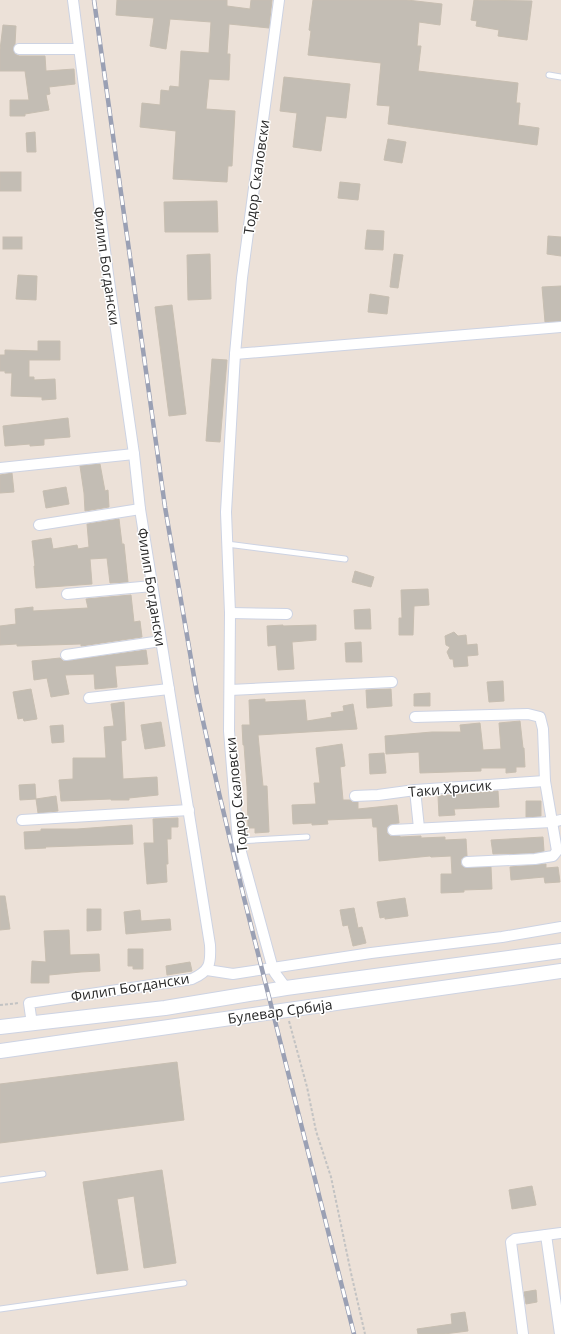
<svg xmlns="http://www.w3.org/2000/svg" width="561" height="1334" viewBox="0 0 561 1334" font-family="'Open Sans',sans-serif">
  <rect width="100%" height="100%" fill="#ece1d8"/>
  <g fill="#c3bdb4" stroke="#c7beb1">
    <polygon points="117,0 227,0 227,6 250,9 251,0 272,0 269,28 229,24 227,54 230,54 229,80 209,79 206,109 235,111 232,166 228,166 227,182 173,179 176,131 140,127 142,103 160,105 161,90 169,91 170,86 179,87 181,51 209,53 211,22 170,19 166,49 150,46 154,18 116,15"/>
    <polygon points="313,0 407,0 442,4 440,25 419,22 417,46 421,46 418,71 518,83 516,103 520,103 518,125 539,128 537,145 388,124 390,106 377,105 381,63 308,55 311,31 309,30"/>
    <polygon points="474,0 532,1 527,40 498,36 499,30 476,26 477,21 471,20"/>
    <polygon points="3,25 16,26 15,44 13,49 15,54 19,56 45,56 46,71 74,69 75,84 49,87 50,94 46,95 49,110 25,114 25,116 10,116 10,100 29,100 25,71 0,71 0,50"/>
    <polygon points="284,77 350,84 346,118 326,116 321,151 293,147 297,113 280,111"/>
    <polygon points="35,132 36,152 27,152 26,133"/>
    <polygon points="388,139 406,142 402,163 384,160"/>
    <rect x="0" y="172" width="21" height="19"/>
    <polygon points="340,182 360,184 358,200 338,198"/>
    <polygon points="217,201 218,232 165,232 164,202"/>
    <polygon points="367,230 384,231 383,250 365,249"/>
    <polygon points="548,236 561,237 561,256 547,254"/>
    <rect x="3" y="237" width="19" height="12"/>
    <polygon points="210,254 211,299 188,300 187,255"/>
    <polygon points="394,254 403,255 398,288 390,287"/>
    <polygon points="18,275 37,276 36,300 16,299"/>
    <polygon points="561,286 561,321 545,322 542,287"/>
    <polygon points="370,294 389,297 387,314 368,312"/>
    <polygon points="172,305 186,414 169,416 155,307"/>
    <polygon points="38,341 60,341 60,360 29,360 29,377 34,377 34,380 55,379 56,399 42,400 42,397 11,396 12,373 5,373 5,371 0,371 0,355 5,355 5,350 38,351"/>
    <polygon points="212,359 227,360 220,442 206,441"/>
    <polygon points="68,418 70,437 44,439 44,445 30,446 30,444 5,446 3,426"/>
    <polygon points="100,464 105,491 108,490 109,507 85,511 84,493 80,466"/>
    <polygon points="12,473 14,492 0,493 0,475"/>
    <polygon points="66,487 69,504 46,508 43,491"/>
    <polygon points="119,519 122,544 124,544 128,582 110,583 107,558 90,559 92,584 36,588 34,566 35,566 32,541 51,538 53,549 77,545 78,549 89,547 87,524"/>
    <polygon points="355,571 374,577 371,587 352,582"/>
    <polygon points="428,589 429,605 414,606 413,635 399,635 399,618 402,618 401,590"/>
    <polygon points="131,595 134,622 140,621 142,637 81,646 81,644 17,646 17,644 0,645 0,626 16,624 15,609 33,607 33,611 88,608 86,599"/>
    <polygon points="370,609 371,629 355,629 354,610"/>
    <polygon points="283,625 283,626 316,625 316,640 292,642 294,669 278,670 276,645 268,646 267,626"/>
    <polygon points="454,632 458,636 466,635 467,645 477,644 478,655 467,656 468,666 454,667 453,659 450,659 447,652 450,647 446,645 445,636"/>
    <polygon points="361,642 362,662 346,662 345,643"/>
    <polygon points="146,650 148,664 115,666 117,687 95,689 94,674 65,675 69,694 51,697 47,678 34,680 32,661 60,658 63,661 67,661"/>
    <polygon points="503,681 504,701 489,702 487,682"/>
    <polygon points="31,689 37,719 24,721 23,718 18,719 13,692"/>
    <polygon points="391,689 392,706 367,708 366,690"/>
    <polygon points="430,693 430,706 414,706 414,694"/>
    <polygon points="265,699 265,702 305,700 307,721 332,717 331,713 344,711 343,706 353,704 357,729 258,735 263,786 267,786 269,832 255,833 255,828 248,828 247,787 244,745 243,745 242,725 250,725 249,700"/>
    <polygon points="124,702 126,740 121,741 123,779 157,777 158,795 129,798 129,800 111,800 111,799 61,801 59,780 73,779 73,758 106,758 104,727 114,726 111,704"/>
    <polygon points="520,721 523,748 524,748 525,767 516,767 516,772 506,773 506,768 481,768 481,771 420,773 419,752 386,754 385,736 432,732 461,732 460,725 480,723 483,750 501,749 499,723"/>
    <polygon points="161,722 165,746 145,749 141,725"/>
    <polygon points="63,725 64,742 52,743 50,726"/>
    <polygon points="342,744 345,766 340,767 343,800 350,800 352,802 358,802 358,809 397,805 399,823 392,824 387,827 387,833 390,836 400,836 400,837 421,836 421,838 445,837 445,840 466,839 467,856 461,859 461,865 467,868 491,867 492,889 464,890 464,892 441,893 441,874 452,874 451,856 431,857 430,856 379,861 377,827 373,827 372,818 327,820 328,824 312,825 312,823 293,824 292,805 316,804 314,783 320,783 316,748"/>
    <polygon points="384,753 386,773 370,774 369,754"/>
    <polygon points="35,784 36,799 20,800 19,785"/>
    <polygon points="498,791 499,807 454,809 455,815 439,816 438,796"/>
    <polygon points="56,796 58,811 38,813 36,799"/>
    <polygon points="526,801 541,801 541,816 526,817"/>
    <polygon points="178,818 178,827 171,827 171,839 167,839 168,864 166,864 167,882 147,884 144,843 154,843 153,819"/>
    <polygon points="132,825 133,844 45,847 46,848 25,849 24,832 41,831 41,829 77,829"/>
    <polygon points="543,837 544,851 534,853 493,854 491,840"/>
    <polygon points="546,864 546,868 558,867 560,882 545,883 544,877 511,880 510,867"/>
    <polygon points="0,896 5,896 10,929 0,930"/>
    <polygon points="405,898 408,916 385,919 385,917 380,918 377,902"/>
    <polygon points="354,908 358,928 362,927 366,943 353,946 348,925 343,926 340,910"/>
    <polygon points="87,909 101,909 101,930 87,931"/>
    <polygon points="140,910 141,921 170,919 171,930 126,934 124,912"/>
    <polygon points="69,930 70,955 99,954 100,971 81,972 49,975 49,983 31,983 32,961 46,962 44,931"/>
    <polygon points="128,949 143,949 143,969 133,969 133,966 128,966"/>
    <polygon points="190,962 192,971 167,975 166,966"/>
    <polygon points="177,1062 184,1120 0,1143 0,1084"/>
    <polygon points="162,1170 176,1263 144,1268 134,1196 117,1199 128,1270 97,1274 83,1182"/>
    <polygon points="532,1186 536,1205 512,1209 509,1190"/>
    <polygon points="536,1290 537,1302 526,1304 524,1292"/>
    <polygon points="465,1312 468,1331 444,1334 418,1334 417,1329 452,1324 451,1314"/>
  </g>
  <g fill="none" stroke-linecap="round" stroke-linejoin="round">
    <defs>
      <g id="lane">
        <polyline points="549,75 561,77"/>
        <polyline points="227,544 345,559"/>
        <polyline points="238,841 307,837"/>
        <polyline points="0,1180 43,1174"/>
        <polyline points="0,1309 184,1283"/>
      </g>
      <g id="street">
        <polyline points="279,0 242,278 235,354 226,512 230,613 229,731 238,841 273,969 275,973 286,988"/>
        <polyline points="19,49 79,49"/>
        <polyline points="235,354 561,327"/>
        <polyline points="0,468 134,454"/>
        <polyline points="39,525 140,509"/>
        <polyline points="67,594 152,586"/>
        <polyline points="230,613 287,614"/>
        <polyline points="66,655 161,641"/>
        <polyline points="230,690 392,682"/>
        <polyline points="89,698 169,689"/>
        <polyline points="415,717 528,714 540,717 543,729 545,781 557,851 553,856 535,859 467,862"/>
        <polyline points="415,790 419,828"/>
        <polyline points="355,796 378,795 415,790 545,781"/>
        <polyline points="22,820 189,810"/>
        <polyline points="393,830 552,822 561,820"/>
        <polyline points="207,970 233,974 371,953 502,937 561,927"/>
        <path d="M32 1024 29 1003 192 979C210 971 211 964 210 945L140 509 134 454 108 274 73 0"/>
        <polyline points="546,1235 560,1334"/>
        <polyline points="523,1334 511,1242 515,1239 561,1233"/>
      </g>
      <g id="secondary">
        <polyline points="0,1027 165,1008 286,988 561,951"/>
        <polyline points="0,1051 561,971"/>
      </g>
    </defs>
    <use href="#lane" stroke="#cdd3e3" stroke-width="7"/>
    <use href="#street" stroke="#cdd3e3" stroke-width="12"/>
    <use href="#secondary" stroke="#cdd3e3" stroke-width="16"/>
    <g stroke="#c3c3c3" stroke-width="2" stroke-dasharray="3 2" stroke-linecap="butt">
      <polyline points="0,1005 19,1003"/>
      <polyline points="289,1021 307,1087 316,1131 331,1177 351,1273 365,1334"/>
    </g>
    <use href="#lane" stroke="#fff" stroke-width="5"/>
    <use href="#street" stroke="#fff" stroke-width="10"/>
    <use href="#secondary" stroke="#fff" stroke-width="14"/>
    <defs>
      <polyline id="rail" points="94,0 165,507 197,694 219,793 244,898 354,1334"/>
    </defs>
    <use href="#rail" stroke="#9aa0b4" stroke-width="4.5"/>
    <use href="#rail" stroke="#fff" stroke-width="3" stroke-dasharray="9" stroke-linecap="butt"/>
  </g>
  <g text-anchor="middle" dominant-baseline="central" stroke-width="3" stroke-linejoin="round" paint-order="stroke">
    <g font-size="14" fill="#282828" stroke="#fff">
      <text transform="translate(256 177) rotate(-82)">Тодор Скаловски</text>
      <text transform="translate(107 266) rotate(82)">Филип Богдански</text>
      <text transform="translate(152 587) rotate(81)">Филип Богдански</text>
      <text transform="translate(450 788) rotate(-5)">Таки Хрисик</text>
      <text transform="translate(236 795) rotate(-96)">Тодор Скаловски</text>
      <text transform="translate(130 987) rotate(-9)">Филип Богдански</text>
      <text transform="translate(280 1011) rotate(-8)">Булевар Србија</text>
    </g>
  </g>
</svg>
